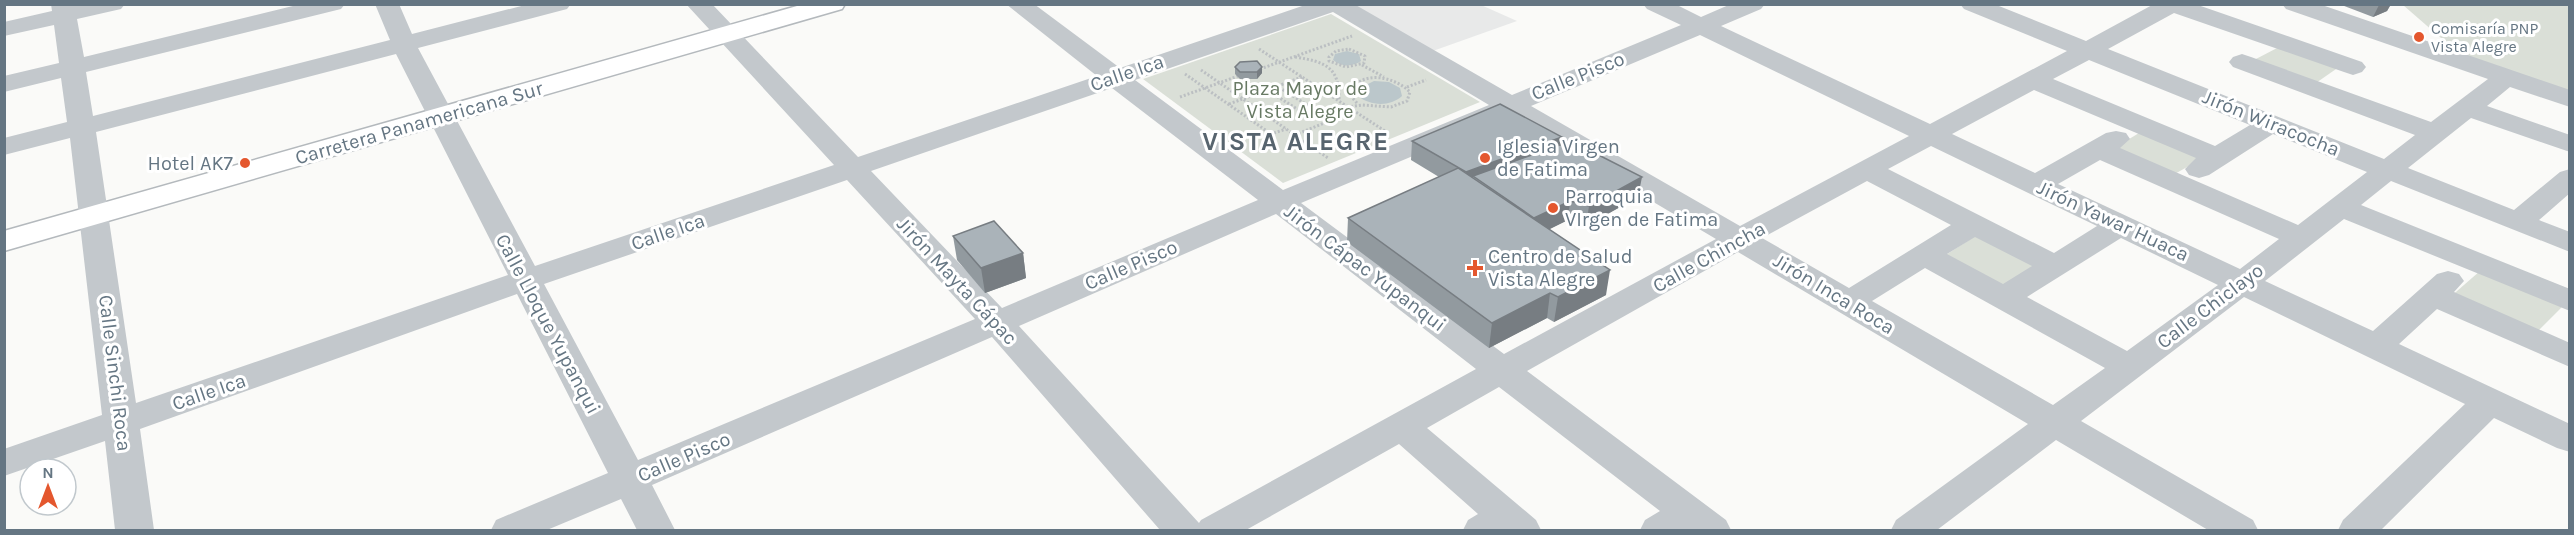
<svg xmlns="http://www.w3.org/2000/svg" width="2574" height="535" viewBox="0 0 2574 535" font-family="Karla,sans-serif">
  <rect width="100%" height="100%" fill="#fafaf8"/>
  <polygon fill="#e8e9e9" points="1349,5 1481,5 1517,21 1430,52"/>
  <g fill="#dadfd7">
    <polygon points="2403,5 2569,5 2569,92 2464,58"/>
    <polygon points="1331,14 1480,102 1283,183 1143,79"/>
    <polygon points="2281,46 2339,67 2313,85 2252,61"/>
    <polygon points="2144,130 2205,157 2171,176 2111,150"/>
    <polygon points="1977,235 2034,265 2000,289 1941,258"/>
    <polygon points="2480,271 2562,307 2534,335 2449,298"/>
  </g>
  <g fill="#bbc7cb">
    <path d="M1347 51 1359 54 1361 61C1352 67 1341 67 1333 60L1335 54Z"/>
    <path d="M1374 81 1389 82 1400 88 1402 96C1390 107 1370 106 1358 96V89Z"/>
  </g>
  <g fill="none" stroke-linecap="round" stroke-linejoin="round">
    <defs>
      <polygon id="highway" points="804,4 845,4 842,9 4,251 4,231"/>
    </defs>
    <use href="#highway" stroke="#b4b9bd" stroke-width="3"/>
    <g stroke="#bbbfc2" stroke-width="3" stroke-dasharray="2 2" stroke-linecap="butt">
      <polyline points="1259,49 1388,133"/>
      <polygon points="1349,49 1365,56 1364,63 1346,67 1329,61 1329,57 1336,51"/>
      <path d="M1295 57C1326 62 1340 67 1339 101"/>
      <polyline points="1362,65 1384,77"/>
      <polyline points="1260,69 1352,36"/>
      <polyline points="1201,70 1328,158"/>
      <polyline points="1185,74 1271,134 1286,129"/>
      <polyline points="1407,87 1426,80"/>
      <polyline points="1267,90 1305,114 1315,110 1277,86"/>
      <polyline points="1180,97 1241,75"/>
      <polyline points="1229,104 1302,77"/>
      <path d="M1347 107 1362 105 1391 107 1407 101 1410 92C1394 76 1360 69 1349 94L1357 103"/>
      <polyline points="1295,135 1354,111"/>
    </g>
    <path fill="#c3c8cc" fill-rule="evenodd" d="M51 4H125L121 9 77 19 84 57 301 4H345L341 9 86 72 93 116 390 40 375 4H399L412 34 529 4H571L567 9 418 48 535 266 834 165 686 4H712L858 157 1097 76 1006 4H1034L1120 68 1308 4H1354L1512 95 1681 25 1647 9 1643 4H1675L1701 17 1731 4H1765L1761 9 1721 26 1930 124 2067 51 1964 9 1960 4H1994L2086 41 2154 4H2195L2362 62 2366 67 2362 72 2353 75 2344 72 2174 13 2108 49 2384 159 2415 135 2233 67 2229 62 2233 57 2242 54 2251 57 2431 122 2488 79 2286 9 2282 4H2319L2570 90V107L2510 87 2487 106 2570 135V152L2471 118 2408 168 2514 210 2560 172 2570 169V193L2539 220 2570 232V252L2391 181 2361 205 2570 289V311L2344 219 2265 281 2373 331 2437 274 2448 271 2459 274 2464 281 2454 292 2570 343V367L2437 309 2399 344 2570 424V452L2557 448 2494 418 2381 530H2338L2343 520 2465 404 2244 297 2081 421 2253 520 2258 530H2208L2056 440 1937 530H1891L1896 520 2028 424 1738 252 1527 371 1726 520 1731 530H1640L1645 520 1660 511 1499 387 1427 428 1536 520 1541 530H1463L1468 520 1478 514 1399 444 1246 530H1160L992 337 652 485 675 530H637L621 499 547 530H491L496 520 608 473 517 294 140 429 154 530H115L105 441 4 476V449L102 415 70 138 4 155V138L67 122 61 78 4 92V76L59 63 54 25 4 36V22L52 11ZM1333 12 1489 105 1283 190 1135 80ZM1700 35 1909 136 1740 226 1531 106ZM396 54 508 275 136 403 96 132ZM2089 60 2250 125 2215 146 2053 79ZM1112 88 1258 200 1002 308 871 171ZM2034 90 2196 158 2185 169 2189 175 2199 178 2209 175 2273 134 2367 172 2298 225 2120 148 2130 139 2126 133 2116 131 2106 133 2035 173 1952 134ZM1508 116 1716 239 1504 354 1301 203ZM1931 146 2097 226 2054 253 1888 169ZM2100 160 2279 239 2240 269 2058 184ZM847 180 975 319 638 460 544 284ZM1867 181 1951 225 1849 288 1762 238ZM1276 214 1476 369 1201 520 1199 523 1019 326ZM1975 237 2032 266 2003 284 1947 254ZM2121 238 2218 285 2127 351 2027 297ZM1925 268 2105 368 2053 405 1872 301Z"/>
    <use href="#highway" fill="#fff" fill-rule="evenodd"/>
  </g>
  <g fill="#929a9f">
    <polygon points="2339,4 2391,4 2387,11 2373,17"/>
    <polygon points="1235,67 1262,73 1257,79 1240,79 1235,74"/>
    <polygon points="1562,137 1561,145 1638,197 1586,226 1568,220 1549,229 1606,295 1554,322 1547,318 1489,348 1347,242 1348,218 1439,177 1411,160 1412,141"/>
    <polygon points="953,236 1023,253 1026,278 985,293 957,260"/>
  </g>
  <g fill="#777d82">
    <polygon points="2381,4 2391,4 2387,11 2373,17 2379,5"/>
    <polygon points="1262,67 1262,73 1257,79 1257,72"/>
    <polygon points="1562,137 1560,156 1473,176 1472,189 1464,192 1466,172"/>
    <polygon points="1642,177 1638,197 1586,226 1589,206"/>
    <polygon points="1570,201 1568,220 1532,238 1534,218"/>
    <polygon points="1023,253 1026,278 985,293 981,268"/>
    <polygon points="1610,270 1606,295 1554,322 1558,297"/>
    <polygon points="1550,293 1547,318 1489,348 1492,323"/>
  </g>
  <g fill="#aab3b9" stroke="#777d82" stroke-width="1.5">
    <polygon points="1257,61 1262,67 1257,72 1240,72 1235,67 1240,62"/>
    <polygon points="1500,104 1562,137 1466,172 1412,141"/>
    <polygon points="1571,141 1642,177 1589,206 1570,201 1534,218 1473,176"/>
    <polygon points="1458,168 1610,270 1558,297 1550,293 1492,323 1348,218"/>
    <polygon points="994,221 1023,253 981,268 953,236"/>
  </g>
  <g fill="#e4572e" stroke="#fff" stroke-width="2">
    <circle cx="2419" cy="37" r="6"/>
    <circle cx="1485" cy="158" r="6"/>
    <circle cx="245" cy="163" r="6"/>
    <circle cx="1553" cy="208" r="6"/>
    <path d="M1472 259h6v6h6v6h-6v6h-6v-6h-6v-6h6z"/>
  </g>
  <g text-anchor="middle" dominant-baseline="central" stroke-width="6" stroke-linejoin="round" paint-order="stroke">
    <g font-size="16" fill="#657683" stroke="#fff" text-anchor="start">
      <text x="2431" y="28">Comisaría PNP<tspan x="2431" dy="18">Vista Alegre</tspan></text>
    </g>
    <g font-size="20" fill="#657683" stroke="#fff">
      <text transform="translate(1127 73) rotate(-19)">Calle Ica</text>
      <text transform="translate(1578 76) rotate(-22)">Calle Pisco</text>
      <text transform="translate(419 123) rotate(-16)">Carretera Panamericana Sur</text>
      <text transform="translate(2271 123) rotate(22)">Jirón Wiracocha</text>
      <text transform="translate(2113 221) rotate(25)">Jirón Yawar Huaca</text>
      <text transform="translate(668 232) rotate(-19)">Calle Ica</text>
      <text transform="translate(1709 257) rotate(-29)">Calle Chincha</text>
      <text transform="translate(1131 265) rotate(-23)">Calle Pisco</text>
      <text transform="translate(1365 268) rotate(37)">Jirón Cápac Yupanqui</text>
      <text transform="translate(957 281) rotate(47)">Jirón Mayta Cápac</text>
      <text transform="translate(1834 294) rotate(31)">Jirón Inca Roca</text>
      <text transform="translate(2210 306) rotate(-37)">Calle Chiclayo</text>
      <text transform="translate(548 324) rotate(62)">Calle Lloque Yupanqui</text>
      <text transform="translate(115 373) rotate(83)">Calle Sinchi Roca</text>
      <text transform="translate(209 392) rotate(-19)">Calle Ica</text>
      <text transform="translate(684 457) rotate(-23)">Calle Pisco</text>
    </g>
    <g font-size="20" fill="#687a64" stroke="#fff">
      <text x="1300" y="88">Plaza Mayor de<tspan x="1300" dy="23">Vista Alegre</tspan></text>
    </g>
    <g font-size="20" fill="#657683" stroke="#fff" text-anchor="start">
      <text x="1497" y="146">Iglesia Virgen<tspan x="1497" dy="23">de Fatima</tspan></text>
      <text x="233" y="163" text-anchor="end">Hotel AK7</text>
      <text x="1565" y="196">Parroquia<tspan x="1565" dy="23">VIrgen de Fatima</tspan></text>
      <text x="1488" y="256">Centro de Salud<tspan x="1488" dy="23">Vista Alegre</tspan></text>
    </g>
    <g font-size="26" font-weight="bold" letter-spacing="1.5" fill="#57646e" stroke="#fff">
      <text x="1296" y="141">VISTA ALEGRE</text>
    </g>
  </g>
  <rect width="2574" height="535" fill="none" stroke="#657683" stroke-width="12"/>
  <g transform="translate(48 487)"><circle r="28" fill="#ffffff" stroke="#c1c8cd" stroke-width="1.5"/>
  <path d="M0-4.5L10 22L0 15L-10 22Z" fill="#e4572e"/>
  <text y="-9" font-size="16" font-weight="bold" text-anchor="middle" fill="#657683">N</text>
  </g>
</svg>
